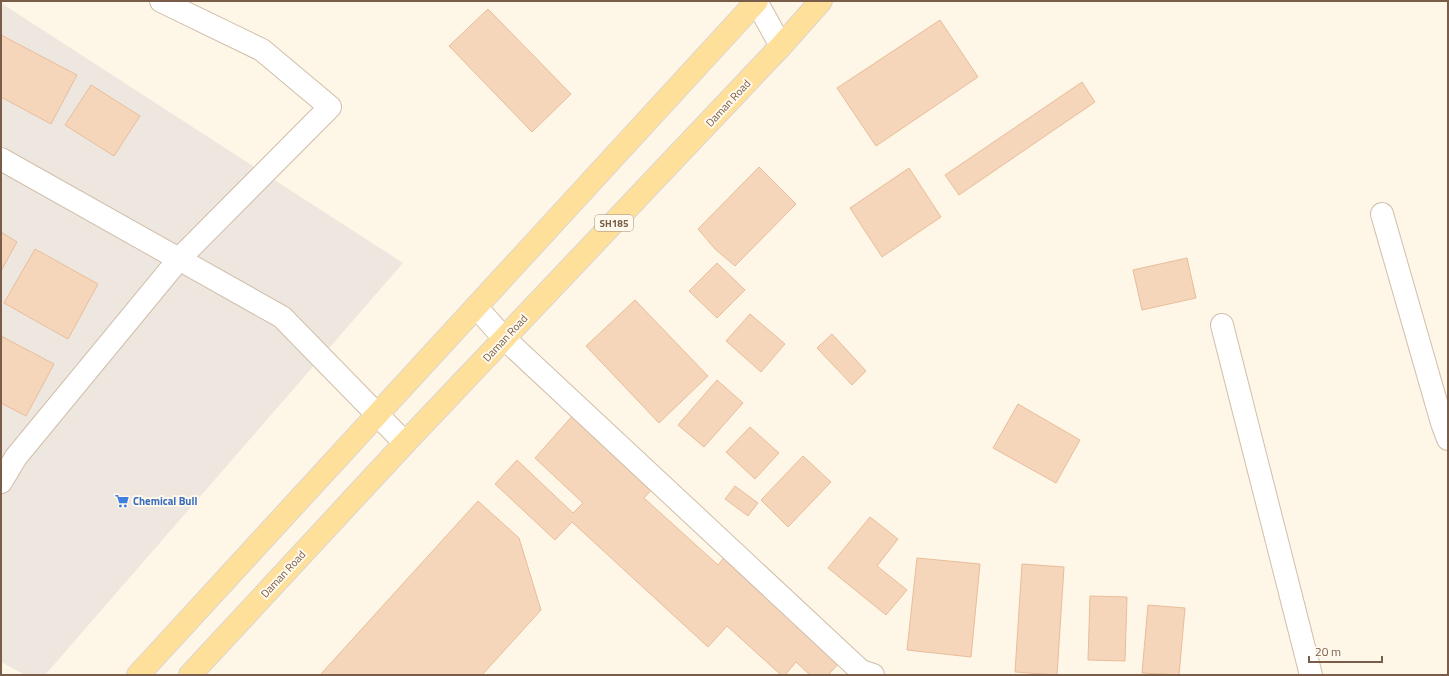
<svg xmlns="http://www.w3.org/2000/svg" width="1449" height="676" viewBox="0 0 1449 676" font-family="'Titillium Web',sans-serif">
  <rect width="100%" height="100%" fill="#fef6e6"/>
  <polygon fill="#eee7e0" points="1,3 403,263 45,675 25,675 1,662"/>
  <g fill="#f5d6bb" stroke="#e9bd9a">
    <polygon points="488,9 571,94 532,132 449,46"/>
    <polygon points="940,20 978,77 876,146 837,88"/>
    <polygon points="1,35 77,75 51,124 1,97"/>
    <polygon points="1082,82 1095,102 959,195 945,175"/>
    <polygon points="91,85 140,116 114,156 65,125"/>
    <polygon points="759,167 796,204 735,266 715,249 698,229"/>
    <polygon points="909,168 941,217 882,257 850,208"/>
    <polygon points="1,232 17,242 1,271"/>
    <polygon points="35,249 98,284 68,339 4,303"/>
    <polygon points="1187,258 1196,298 1142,310 1133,270"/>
    <polygon points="717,263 745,290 717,318 689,291"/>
    <polygon points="635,300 708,376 659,423 586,346"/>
    <polygon points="750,314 785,344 761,372 726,341"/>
    <polygon points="832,334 866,371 852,385 817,348"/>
    <polygon points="1,336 54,364 26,416 1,403"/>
    <polygon points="717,380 743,403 704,447 678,425"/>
    <polygon points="1018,404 1080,440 1056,483 993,448"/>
    <polygon points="574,414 654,487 644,498 718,565 727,554 842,660 828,675 810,675 796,662 785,675 781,675 727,626 708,647 572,522 555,540 495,484 517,460 573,513 583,503 535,458"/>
    <polygon points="750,427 779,453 755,479 726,452"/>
    <polygon points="803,456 831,482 788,527 761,500"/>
    <polygon points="735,486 758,503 748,516 725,499"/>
    <polygon points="478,501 519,538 541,610 482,675 320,675"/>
    <polygon points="870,517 898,539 877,566 907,590 886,615 828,568"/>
    <polygon points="917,558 980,564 971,657 907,650"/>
    <polygon points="1022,564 1064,567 1057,675 1015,672"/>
    <polygon points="1090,596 1127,597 1125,661 1088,660"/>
    <polygon points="1148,605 1185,608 1179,675 1142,673"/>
  </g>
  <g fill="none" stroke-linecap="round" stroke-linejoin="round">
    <defs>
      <g id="minor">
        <polyline points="756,1 781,46"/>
        <polyline points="1,159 282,317 405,443"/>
        <polyline points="1382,214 1442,423 1448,439"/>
        <polyline points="476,307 505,339 861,671 873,675"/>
        <polyline points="1222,325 1311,675"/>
        <polyline points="1,482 16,457 179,259 330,107 262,50 161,1"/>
      </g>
      <g id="major">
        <polyline points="138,675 757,1"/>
        <polyline points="190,675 405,443 781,46 821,1"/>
      </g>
    </defs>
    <use href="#minor" stroke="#d0beaa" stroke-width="24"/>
    <use href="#major" stroke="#dcd5cf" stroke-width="24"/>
    <use href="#minor" stroke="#fff" stroke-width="22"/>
    <use href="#major" stroke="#ffe09b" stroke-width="22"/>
  </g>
  <defs>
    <symbol id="supermarket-bare" viewBox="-9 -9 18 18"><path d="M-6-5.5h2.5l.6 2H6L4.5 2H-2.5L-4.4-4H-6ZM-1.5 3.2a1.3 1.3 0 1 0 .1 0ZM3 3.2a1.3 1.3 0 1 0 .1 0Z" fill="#3f7fe0" stroke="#fff9ed" stroke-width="2.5" paint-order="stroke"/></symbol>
  </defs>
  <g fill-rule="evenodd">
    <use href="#supermarket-bare" x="112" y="491" width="20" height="20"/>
  </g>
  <g text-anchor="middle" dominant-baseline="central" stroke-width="4" stroke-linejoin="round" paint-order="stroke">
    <rect fill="#fff9ed" stroke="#a18c7a" stroke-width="1" x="595" y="215" width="38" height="16" rx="3"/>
    <g font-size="10" font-weight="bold" fill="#795d48">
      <text x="614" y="223">SH185</text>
    </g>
    <g font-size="11" fill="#795d48" stroke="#fff9ed">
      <text transform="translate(728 103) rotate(-47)">Daman Road</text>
      <text transform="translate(505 338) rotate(-47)">Daman Road</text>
      <text transform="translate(283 574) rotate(-47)">Daman Road</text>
    </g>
    <g font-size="11" font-weight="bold" fill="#366cbe" stroke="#fff9ed" text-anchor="start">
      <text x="133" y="501">Chemical Bull</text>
    </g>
  </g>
  <rect width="1449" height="676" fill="none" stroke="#795d48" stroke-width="4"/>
  <path d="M1309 656v6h73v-6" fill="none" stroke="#795d48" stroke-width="2"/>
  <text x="1315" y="656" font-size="12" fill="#795d48" stroke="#fff9ed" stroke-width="3" paint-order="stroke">20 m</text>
</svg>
